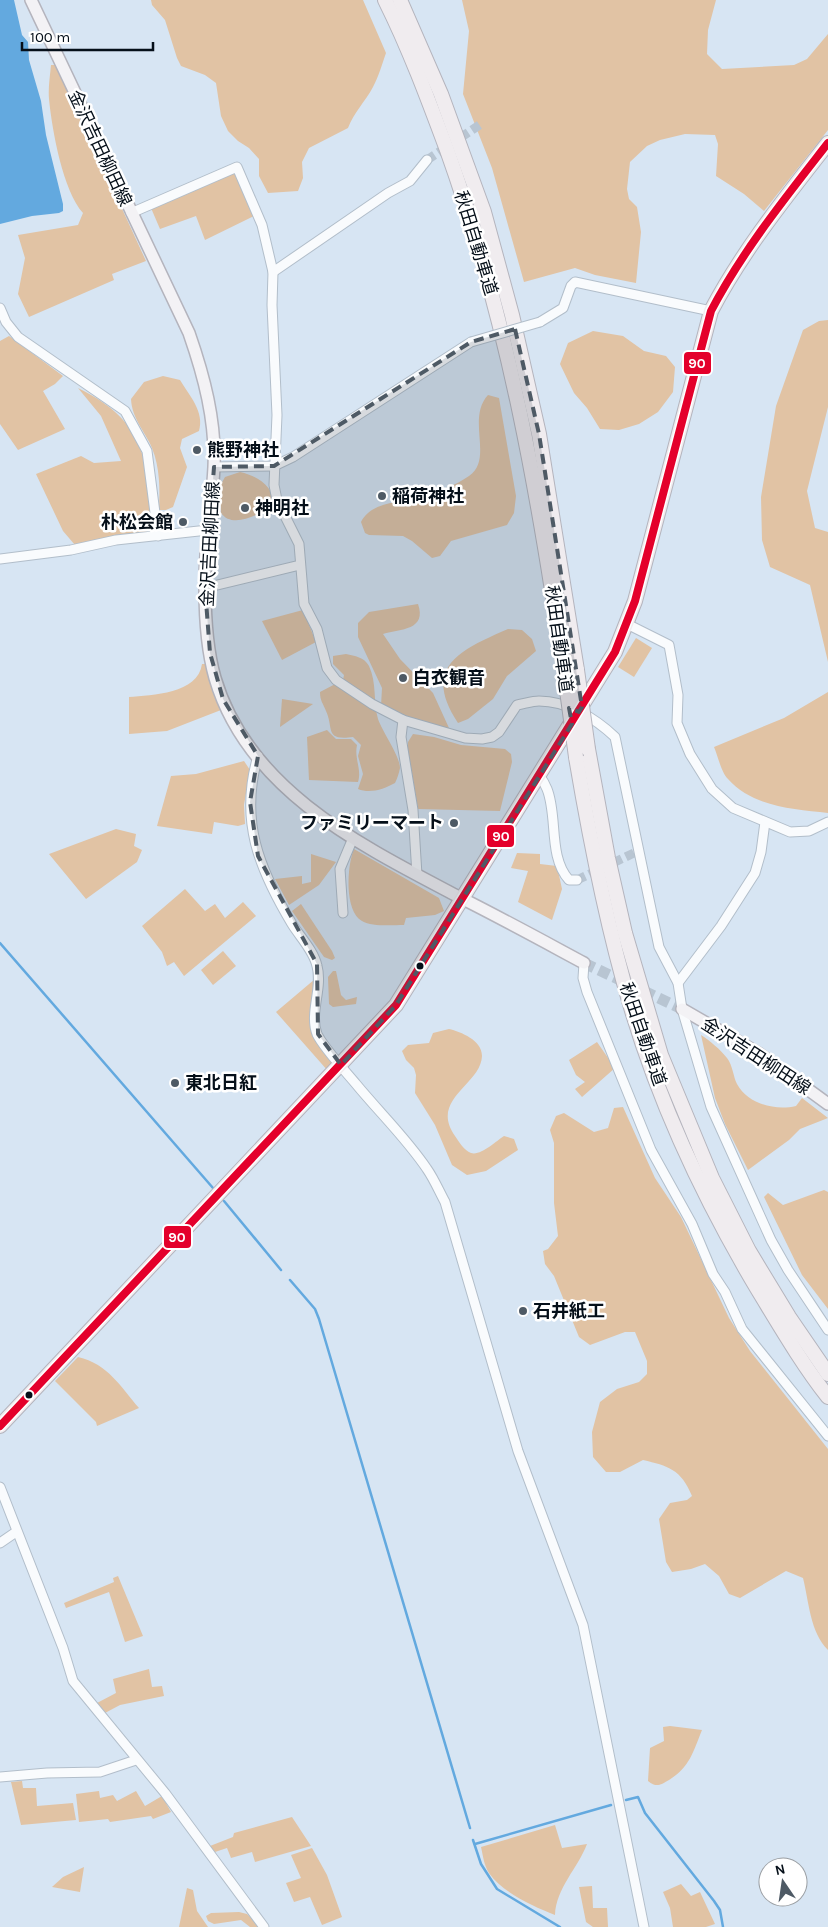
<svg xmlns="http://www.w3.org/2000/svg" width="828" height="1927" viewBox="0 0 828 1927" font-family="Karla,'Noto Sans JP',sans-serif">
  <rect width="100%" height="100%" fill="#d7e5f3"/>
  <g fill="#e1c3a4">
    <path d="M151 0H363L386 53C382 64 379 76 373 87 365 102 354 112 348 128L309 148 302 162 303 178 298 191 268 193 259 176V159L249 148 238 141 228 131 221 116 216 83 205 75 181 66 177 58 165 20 152 5Z"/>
    <polygon points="462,0 716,0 708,30 707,54 722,69 794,65 807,59 828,34 828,130 764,211 744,194 716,176 718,144 715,135 685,134 660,140 647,146 630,162 627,189 629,199 637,207 641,232 636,283 595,275 575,268 524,282 492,168 463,94 469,31"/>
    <path d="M51 65H56L146 261 112 274 114 280 29 317 18 294 25 258 18 235 78 225 83 213C63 191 52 130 49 99 48 88 50 76 51 65Z"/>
    <polygon points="236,170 254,216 205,240 196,216 160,229 151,208"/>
    <polygon points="828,320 828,407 807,491 815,528 828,532 828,662 810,585 770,567 762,540 761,497 776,406 803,330 819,321"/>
    <polygon points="593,331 623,336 644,351 666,356 675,367 673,392 658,412 639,424 619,430 600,429 587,408 574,393 560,364 568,343"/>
    <polygon points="9,336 63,376 55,384 43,391 65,429 18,450 0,424 0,341"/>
    <path d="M163 376 180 380C189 395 205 412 199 431L182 439 180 448 187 467 173 507 166 510H159C160 489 160 468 152 448 145 431 132 419 131 399L144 382Z"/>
    <path d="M78 388C150 424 145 460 154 532L119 536 75 545 63 531 36 474 81 456 94 463 121 461 101 416Z"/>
    <path d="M488 395 499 398 516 496 514 513 507 525 451 541 440 556 432 558 412 541 403 536 369 535 365 533 361 522C372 500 403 503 423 497 438 492 456 485 469 476 494 459 466 419 488 395Z"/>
    <path d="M240 472C258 476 273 486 275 505 261 513 233 530 221 513L219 488 225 477Z"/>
    <path d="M418 604C427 630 401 629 383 634L400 659 433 693 449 728 424 724 381 706 382 688 358 637V623L369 612Z"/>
    <polygon points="303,610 316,642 282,660 262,621"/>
    <path d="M508 629 522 630 532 639 536 651 507 676 493 699 468 719 458 723C421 667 460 650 508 629Z"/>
    <polygon points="636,638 652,648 634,677 618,667"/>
    <path d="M346 654C355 656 364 657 369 666 377 683 373 702 378 719 383 733 400 756 400 768 399 773 397 779 395 783 384 789 370 794 358 789L363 774 358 756 361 745 353 737C324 741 334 728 326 711 323 703 320 701 320 692L343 680 344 675 333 664V656Z"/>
    <path d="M202 664H206L215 698 221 710 167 731 129 734V697C152 695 198 694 202 664Z"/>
    <path d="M828 692V813C793 809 753 807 728 779 721 772 718 756 714 747L784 718Z"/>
    <polygon points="282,699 313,704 280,727"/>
    <path d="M327 730 336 739H351L357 745C354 759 362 769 358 782L309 780 307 737Z"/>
    <polygon points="413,734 434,737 461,745 505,749 511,754 512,762 500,811 418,809 408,750 408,742"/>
    <polygon points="244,761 250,770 244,805 245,824 238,826 214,822 212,834 157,826 171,776 196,774"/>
    <polygon points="116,829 136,834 134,846 142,850 137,862 86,899 49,854"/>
    <path d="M354 849 439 898 444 911 435 915 406 918 404 925C392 925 372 927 362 921 344 911 347 865 354 849Z"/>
    <polygon points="517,853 540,854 540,864 557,866 562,889 552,920 518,902 528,871 511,868"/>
    <polygon points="311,854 336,862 319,885 289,905 275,879 302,876 302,884 311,882"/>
    <polygon points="185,889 205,911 215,904 225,918 243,902 256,916 184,976 174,962 167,966 162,952 142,926"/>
    <polygon points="301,904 332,951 335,958 332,960 324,957 292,911"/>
    <polygon points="223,951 236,966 213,985 201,970"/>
    <polygon points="333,971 336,971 341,995 346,1000 357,997 356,1004 333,1007 329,1004 328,977"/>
    <polygon points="315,979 311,1027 313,1034 335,1064 328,1071 276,1012"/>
    <path d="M449 1029C461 1032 482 1040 482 1056 481 1085 429 1099 455 1136 459 1142 464 1150 471 1153 481 1156 496 1141 504 1136L514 1139 518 1150 486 1171 467 1175 452 1165 435 1125 415 1093 416 1075 414 1068 406 1060 402 1051 408 1045 429 1043 433 1033Z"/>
    <path d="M701 1035C710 1041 720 1049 727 1058 733 1066 733 1076 737 1084 748 1104 775 1111 796 1106L802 1098 828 1118 800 1129 789 1140 748 1170 725 1124 715 1098Z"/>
    <polygon points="597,1042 615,1068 582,1097 575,1089 585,1082 576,1075 569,1060"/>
    <path d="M623 1107 655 1178 681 1217 729 1318 750 1351 828 1449V1650C810 1632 809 1602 803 1578L786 1571 740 1598 729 1594 719 1576 705 1564 691 1569 672 1572 666 1562 659 1519 670 1503 687 1500 692 1496C681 1469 668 1466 643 1460L620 1472H606L593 1457 592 1432 600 1402 617 1389 639 1382 647 1374V1361L635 1332H625L590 1345 579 1337 554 1276 545 1264 543 1251 548 1249 558 1236 554 1203V1143L550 1130 556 1116 564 1113 594 1132 608 1128 614 1108Z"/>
    <polygon points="824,1190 828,1192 828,1309 802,1275 764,1197 768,1193 783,1205"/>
    <path d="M78 1357C108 1364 120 1386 139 1408L97 1426 96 1422 55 1381Z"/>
    <polygon points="118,1576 143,1636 125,1642 109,1592 66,1608 64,1603 114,1582 113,1578"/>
    <polygon points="149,1669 152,1687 162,1686 164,1696 120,1705 105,1713 97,1703 116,1693 113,1679"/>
    <path d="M670 1726 702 1730C693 1752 690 1767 669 1780 660 1785 657 1788 648 1781L650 1748 664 1741 663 1727Z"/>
    <polygon points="22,1781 23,1788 36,1788 37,1806 73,1803 76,1820 21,1825 11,1782"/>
    <polygon points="99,1791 100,1798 113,1795 117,1801 136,1791 145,1806 162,1796 171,1812 153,1819 151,1816 110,1822 108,1819 79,1822 76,1794"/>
    <polygon points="292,1817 311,1846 255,1862 252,1852 231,1858 227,1848 215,1852 210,1846 233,1837 234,1833"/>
    <path d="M555 1825 562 1848 587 1844C578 1868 556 1888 555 1915 533 1906 503 1893 489 1873 484 1865 483 1856 481 1847Z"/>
    <polygon points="312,1848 327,1875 342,1917 322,1925 310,1897 294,1902 286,1883 301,1878 291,1855"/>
    <polygon points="84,1867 80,1892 52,1887 63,1877"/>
    <polygon points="681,1884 691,1896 700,1892 715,1924 706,1927 673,1927 670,1908 663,1892"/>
    <polygon points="592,1886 593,1908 607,1908 608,1927 593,1927 586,1922 579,1887"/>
    <polygon points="187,1888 193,1890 197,1911 208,1927 179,1927"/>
    <polygon points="239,1912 247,1914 261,1927 250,1927 241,1920 214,1924 208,1921 206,1916 211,1913"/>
  </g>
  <polygon fill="#63a9df" points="0,0 14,0 22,35 28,42 29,60 41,101 46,135 63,204 63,211 59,213 32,216 0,224"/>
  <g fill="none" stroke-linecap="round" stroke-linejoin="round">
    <g stroke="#63a9df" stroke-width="2.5">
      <polyline points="0,943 213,1188"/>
      <polyline points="224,1201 281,1270"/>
      <polyline points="290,1280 315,1309 319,1319 470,1828"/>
      <polyline points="626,1800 638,1797 645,1813 714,1901 720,1910 723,1927"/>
      <polyline points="473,1840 481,1864 497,1889 560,1927"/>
      <polyline points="475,1844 611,1805"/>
    </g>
    <g stroke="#b8c5d2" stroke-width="9" stroke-dasharray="9 4.5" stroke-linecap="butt">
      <polyline points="427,160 481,124"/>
      <polyline points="577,880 638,851"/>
    </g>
    <polyline stroke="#b8c5d2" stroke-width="11" stroke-dasharray="11 5.5" stroke-linecap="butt" points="584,963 682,1009"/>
    <defs>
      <g id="minor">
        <path d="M131 213 237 167 262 225 273 272 272 305 277 415 274 485 277 500 299 544 304 604 317 629 327 668 336 680 372 704 403 720 465 738 482 739 492 737 499 732 517 705C524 704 532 701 539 701 567 701 595 718 615 737L659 947 678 983 682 1009 711 1107 771 1240 788 1270 828 1330"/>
        <polyline points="273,272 388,193 410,181 427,160"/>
        <polyline points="0,308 6,322 18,337 125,411 147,451 158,536"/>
        <polyline points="540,322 563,308 571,286 575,282 711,311"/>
        <polyline points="214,467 274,466 293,457 471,342"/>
        <polyline points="0,559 71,550 116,540 208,530"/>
        <polyline points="205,588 300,565"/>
        <polyline points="627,624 669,645 678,695 677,723 690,754 712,789 733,808 790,832 809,831 828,822"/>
        <polyline points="403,720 401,737 413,810 417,875"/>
        <path d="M258 756C239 820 259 869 292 924 300 937 314 951 317 966 323 988 309 1013 317 1034 323 1047 346 1072 356 1084 379 1112 407 1139 427 1169 434 1179 439 1191 445 1202L518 1451 583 1625 644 1927"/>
        <path d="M539 775C542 779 545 784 547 789 558 816 548 857 569 880H577"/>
        <polyline points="343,913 340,869 353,838"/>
        <polyline points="584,963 583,978 587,992 651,1150 692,1224 713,1274 725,1292 742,1329 828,1436"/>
        <polyline points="678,983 721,926 755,873 761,852 765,822"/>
        <polyline points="0,1487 63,1648 73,1681 165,1793 264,1927"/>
        <polyline points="0,1543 16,1532"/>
        <polyline points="0,1777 47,1773 100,1772 136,1760"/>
      </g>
      <g id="major">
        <path d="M31 0 189 333C204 376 216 421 214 467 212 507 204 547 205 588 205 617 207 650 215 678 248 791 364 847 459 897 501 918 543 941 584 963"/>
        <polyline points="682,1009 758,1053 828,1104"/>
      </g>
      <g id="highway">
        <path d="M385 0C409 48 428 99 447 150 509 323 540 502 566 683"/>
        <polyline points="400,0 441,94 484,212 512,315 539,434 577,670"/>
        <polyline points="588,749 608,858 625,933 661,1055 712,1178 749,1251 789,1317 828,1374"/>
        <path d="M576 757C590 840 606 923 630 1004 659 1103 705 1201 758 1290 780 1326 802 1364 828 1397"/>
        <path d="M0 1426 396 1005 615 652 635 601 711 311C743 250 786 197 828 143"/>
      </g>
    </defs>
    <use href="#minor" stroke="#b2beca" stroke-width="11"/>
    <use href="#major" stroke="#b4b4bd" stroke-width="14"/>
    <use href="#highway" stroke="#b4b4bd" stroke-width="16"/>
    <use href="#minor" stroke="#f9fbfd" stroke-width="9"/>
    <use href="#major" stroke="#f3f2f5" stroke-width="11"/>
    <use href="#highway" stroke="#f0ecef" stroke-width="14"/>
    <defs>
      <polyline id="minor-bridge" points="471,342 540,322"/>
      <g id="highway-bridge">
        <polyline points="577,670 588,749"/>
        <polyline points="566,683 576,757"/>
      </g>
    </defs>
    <use href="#minor-bridge" stroke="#b2beca" stroke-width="11" stroke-linecap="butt"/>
    <use href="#highway-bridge" stroke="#b4b4bd" stroke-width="16" stroke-linecap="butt"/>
    <use href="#minor-bridge" stroke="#f9fbfd" stroke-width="9"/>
    <use href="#highway-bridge" stroke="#f0ecef" stroke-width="14"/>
    <defs>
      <path id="bus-1" d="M0 1426 396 1005 615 652 635 601 711 311C743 250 786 197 828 143"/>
    </defs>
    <use href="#bus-1" stroke="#fff" stroke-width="11"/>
    <use href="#bus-1" stroke="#e4002b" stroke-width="8"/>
  </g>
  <path fill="#4e5a65" fill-opacity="0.2" stroke="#4e5a65" stroke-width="4" stroke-dasharray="10 6" stroke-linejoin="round" d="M515 329 539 434 582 707 579 712 569 708 572 724 396 1005 341 1065 318 1034 317 964 258 856 250 802 258 756 223 699 210 653 205 588 214 467 274 466 471 342Z"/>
  <g fill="#4e5a65" stroke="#fff" stroke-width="2">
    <circle cx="197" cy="450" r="5"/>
    <circle cx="382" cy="496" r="5"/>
    <circle cx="245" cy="508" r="5"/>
    <circle cx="183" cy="522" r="5"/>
    <circle cx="403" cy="678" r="5"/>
    <circle cx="454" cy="823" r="5"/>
    <circle cx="175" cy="1083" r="5"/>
    <circle cx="523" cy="1311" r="5"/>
  </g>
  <g fill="#050f19" stroke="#fff" stroke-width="2">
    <circle cx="420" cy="966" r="4.5"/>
    <circle cx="29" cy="1395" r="4.5"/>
  </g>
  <g text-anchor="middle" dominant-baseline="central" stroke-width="5" stroke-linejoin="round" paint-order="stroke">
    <g font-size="18" fill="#050f19" stroke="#fff">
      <text transform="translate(100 148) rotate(65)">金沢吉田柳田線</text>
      <text transform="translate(476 243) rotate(73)">秋田自動車道</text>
      <text transform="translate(210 544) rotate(-87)">金沢吉田柳田線</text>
      <text transform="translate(559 639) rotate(82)">秋田自動車道</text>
      <text transform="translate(643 1034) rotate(71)">秋田自動車道</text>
      <text transform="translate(756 1056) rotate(33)">金沢吉田柳田線</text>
    </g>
    <g font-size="18" font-weight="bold" fill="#050f19" stroke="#fff" text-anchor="start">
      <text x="207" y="450">熊野神社</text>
      <text x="392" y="496">稲荷神社</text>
      <text x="255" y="508">神明社</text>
      <text x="173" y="522" text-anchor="end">朴松会館</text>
      <text x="413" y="678">白衣観音</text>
      <text x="444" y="823" text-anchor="end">ファミリーマート</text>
      <text x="185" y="1083">東北日紅</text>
      <text x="533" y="1311">石井紙工</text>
    </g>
  </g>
  <g stroke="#fff" stroke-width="2">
    <rect x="683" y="351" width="29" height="24" rx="5" fill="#e4002b"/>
    <rect x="486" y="824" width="29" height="24" rx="5" fill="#e4002b"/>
    <rect x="163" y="1225" width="29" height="24" rx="5" fill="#e4002b"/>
  </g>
  <g font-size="14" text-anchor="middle" font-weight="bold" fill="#fff">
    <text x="697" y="368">90</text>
    <text x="501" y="841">90</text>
    <text x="177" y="1242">90</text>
  </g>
  <g transform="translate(783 1882) rotate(347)"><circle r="24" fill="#ffffff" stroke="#9b9fa3"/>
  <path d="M0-4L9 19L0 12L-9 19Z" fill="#4e5a65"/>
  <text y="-8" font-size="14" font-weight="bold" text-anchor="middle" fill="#050f19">N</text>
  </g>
  <path d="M22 42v8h131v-8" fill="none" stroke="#050f19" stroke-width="2.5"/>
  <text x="30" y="42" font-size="15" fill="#050f19" stroke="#ffffff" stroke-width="4" paint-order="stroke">100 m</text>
</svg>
